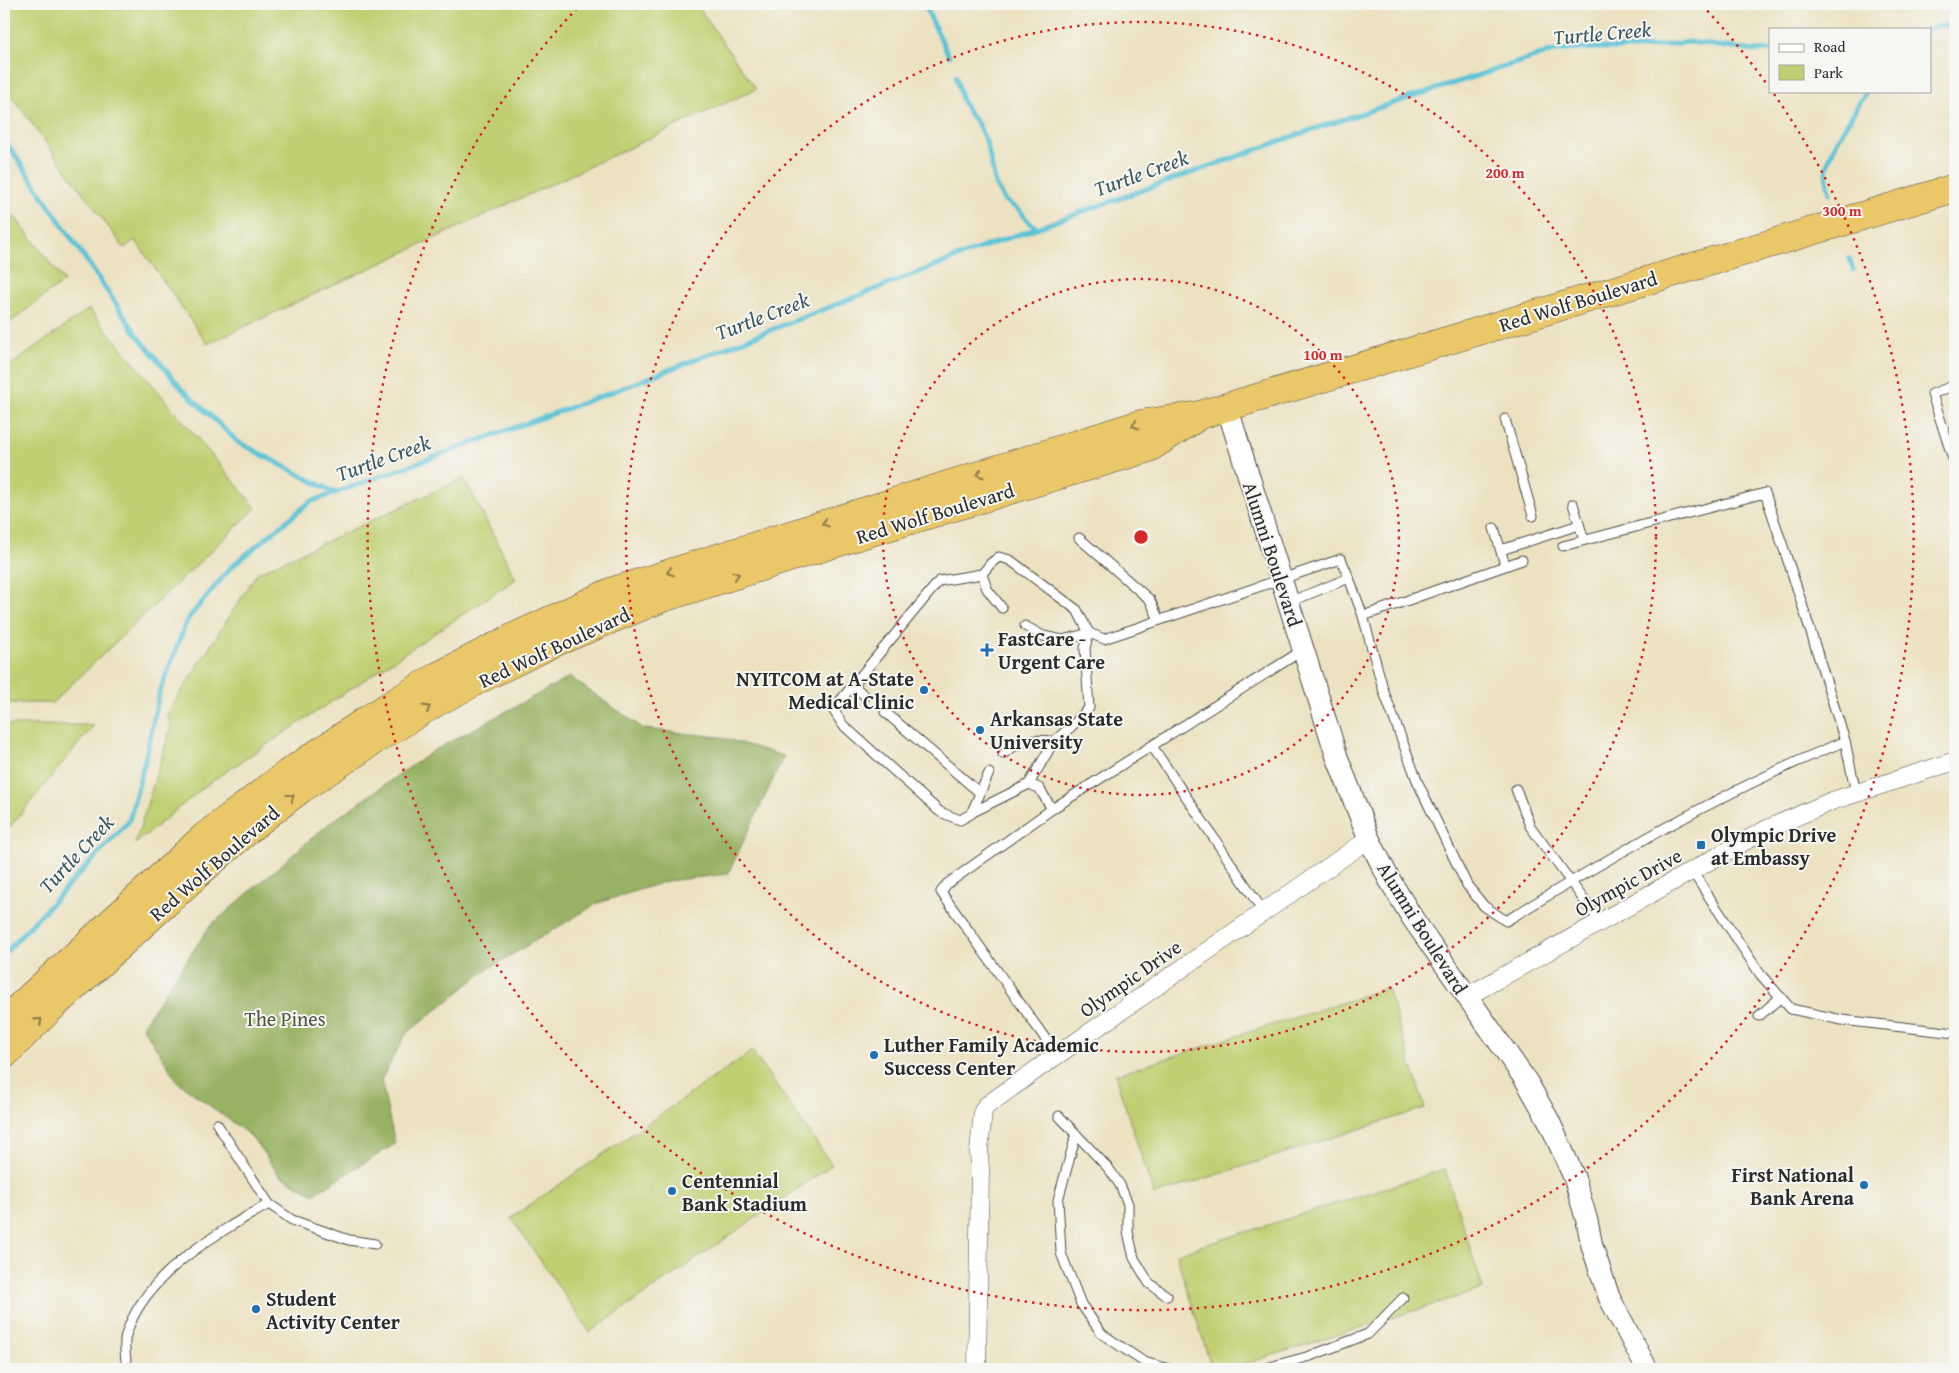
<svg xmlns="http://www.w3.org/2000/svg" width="1959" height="1373" viewBox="0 0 1959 1373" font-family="'Gentium Book Plus',serif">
  <rect width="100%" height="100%" fill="#f6f6f2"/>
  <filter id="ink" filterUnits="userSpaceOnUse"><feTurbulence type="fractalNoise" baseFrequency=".02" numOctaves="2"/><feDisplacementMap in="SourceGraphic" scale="10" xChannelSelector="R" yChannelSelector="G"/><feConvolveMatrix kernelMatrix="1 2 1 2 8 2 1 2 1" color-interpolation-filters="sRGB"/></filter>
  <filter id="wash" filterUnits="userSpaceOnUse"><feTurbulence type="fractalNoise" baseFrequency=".0096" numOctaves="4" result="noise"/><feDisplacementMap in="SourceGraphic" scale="20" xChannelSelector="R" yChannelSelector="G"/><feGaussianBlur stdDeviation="1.12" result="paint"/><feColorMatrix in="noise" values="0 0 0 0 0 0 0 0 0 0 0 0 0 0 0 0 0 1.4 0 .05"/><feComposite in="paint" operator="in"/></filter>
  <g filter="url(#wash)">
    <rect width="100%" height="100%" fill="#ece2c1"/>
    <g fill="#c0cf71" stroke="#767d4e">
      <polygon points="4,4 696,4 756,89 207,344 135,240 124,248 4,86"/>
      <polygon points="4,203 64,281 4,327"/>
      <polygon points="89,309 256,508 52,703 4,703 4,370"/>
      <polygon points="464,478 516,579 209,783 135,844 171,727 167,714 257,573"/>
      <polygon points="4,725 94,725 4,834"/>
      <polygon points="1387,988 1425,1108 1154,1195 1115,1075"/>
      <polygon points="752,1051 832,1165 590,1332 511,1218"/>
      <polygon points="1445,1169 1483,1289 1229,1369 1212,1369 1176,1254"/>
    </g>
    <polygon fill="#98b263" stroke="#626e47" points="570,677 644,729 720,737 784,756 728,874 667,881 598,903 485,971 406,1034 381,1080 395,1144 314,1194 279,1175 252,1137 178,1082 142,1026 210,926 327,825 433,751"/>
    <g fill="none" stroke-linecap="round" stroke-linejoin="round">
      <g stroke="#5ac2d6" stroke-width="5">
        <polyline points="924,4 949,56"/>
        <polyline points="1927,29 1955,23"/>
        <polyline points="956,76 962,100 969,113 978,124 987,144 996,186 1004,200 1019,210 1029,222 1037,228"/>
        <polyline points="4,139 137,335 182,389 238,442 335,493"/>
        <path d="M1830 193C1829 187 1827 181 1826 174 1826 154 1856 109 1867 91"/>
        <polyline points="1849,258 1853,270"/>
        <polyline points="4,954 129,821 146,756 159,694 187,620 231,567 310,502 607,394 986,246 1317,128 1553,51 1594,48 1642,48 1689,42 1756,51 1770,50"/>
      </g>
    </g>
  </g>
  <g filter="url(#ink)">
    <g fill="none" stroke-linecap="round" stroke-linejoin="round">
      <defs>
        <g id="service">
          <polyline points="1955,385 1932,394 1955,465"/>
          <polyline points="1505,419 1533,516"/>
          <polyline points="1573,504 1584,540"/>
          <polyline points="1494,528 1505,565"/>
          <polyline points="1079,538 1150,600 1159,620"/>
          <polyline points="1501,550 1579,525"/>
          <polyline points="982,574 939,581 840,701 834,711 843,725 940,812 960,820 971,814 989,773"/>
          <path d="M1289 602 1349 578 1363 616 1384 692 1418 783 1467 885 1484 906 1506 921C1615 854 1726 790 1845 741L1796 585 1765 493 1563 546"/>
          <path d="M1002 608 987 589 982 574 991 563 999 557 1010 560 1077 610 1089 633 1085 648 1089 708 1071 727 1054 741C1029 739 1023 739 1003 754"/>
          <polyline points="1363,616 1522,560"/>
          <polyline points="1025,626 1043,636 1062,640 1089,633 1104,639 1341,559 1349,578"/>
          <polyline points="853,685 865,696"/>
          <polyline points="885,712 980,793"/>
          <polyline points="1845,741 1856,793"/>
          <polyline points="1152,746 1263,911"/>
          <polyline points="1029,784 1054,741"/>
          <polyline points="1516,789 1530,826 1600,922"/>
          <polyline points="1052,809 947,884 941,892 1057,1055"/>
          <polyline points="971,813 1029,784 1039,788 1052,809 1303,650"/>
          <polyline points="1692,871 1760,974 1791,1009 1842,1020 1955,1033"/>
          <polyline points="1759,1016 1781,997"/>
          <polyline points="1059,1116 1109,1169 1120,1185 1128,1204 1128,1232 1134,1258 1149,1283 1167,1296"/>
          <polyline points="217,1124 269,1204"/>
          <polyline points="1076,1135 1058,1200 1061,1253 1081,1304 1102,1334 1144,1362 1169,1369"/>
          <path d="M127 1369C126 1359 123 1344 126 1335 144 1274 217 1233 269 1204L292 1220 349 1240 375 1244"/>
          <polyline points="1263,1369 1310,1356 1368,1334 1403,1298"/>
        </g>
        <g id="minor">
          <polyline points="1466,997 1765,830 1832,801 1955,761"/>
          <polyline points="977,1369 980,1170 979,1151 983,1111 986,1106 1040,1067 1369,839"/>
        </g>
        <polyline id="tertiary" points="1227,407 1337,757 1369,839 1389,879 1413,919 1527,1082 1549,1121 1574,1177 1587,1221 1592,1246 1609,1297 1647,1369"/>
        <g id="trunk">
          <polyline points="4,1021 205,836 288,773 371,717 436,677 514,637 613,591 1140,424 1200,415 1955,188"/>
          <polyline points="4,1055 48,1011 201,871 253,826 301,789 375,740 437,702 492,673 556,642 660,599 865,534 1149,448 1193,420"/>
        </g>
      </defs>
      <use href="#service" stroke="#484642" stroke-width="11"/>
      <use href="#minor" stroke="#484642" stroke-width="19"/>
      <use href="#tertiary" stroke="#484642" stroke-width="23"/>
      <use href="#trunk" stroke="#484642" stroke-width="29"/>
      <use href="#service" stroke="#fff" stroke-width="9"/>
      <use href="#minor" stroke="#fff" stroke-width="18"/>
      <use href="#tertiary" stroke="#fff" stroke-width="21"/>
      <use href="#trunk" stroke="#eac769" stroke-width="28"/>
    </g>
    <defs><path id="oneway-chevron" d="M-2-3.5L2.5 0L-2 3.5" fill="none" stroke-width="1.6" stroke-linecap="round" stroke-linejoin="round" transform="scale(1.25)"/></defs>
    <g stroke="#8a794a">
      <use href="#oneway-chevron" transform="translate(1135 425) rotate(164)"/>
      <use href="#oneway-chevron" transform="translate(980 474) rotate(163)"/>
      <use href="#oneway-chevron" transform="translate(825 523) rotate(163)"/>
      <use href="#oneway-chevron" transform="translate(670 572) rotate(162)"/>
      <use href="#oneway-chevron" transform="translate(736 575) rotate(-18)"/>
      <use href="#oneway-chevron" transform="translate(427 708) rotate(-31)"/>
      <use href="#oneway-chevron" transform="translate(291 797) rotate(-37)"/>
      <use href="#oneway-chevron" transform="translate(39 1021) rotate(-44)"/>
    </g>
  </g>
  <g fill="none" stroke="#d62828" stroke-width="2.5" stroke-dasharray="2.5 5">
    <circle cx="1141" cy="537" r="258"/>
    <circle cx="1141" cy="537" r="515"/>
    <path d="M1702 5A773 773 0 0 1 1766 83M1774 94A773 773 0 1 1 580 5"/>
  </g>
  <g fill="#1f6fb2" stroke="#f6f6f2" stroke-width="2">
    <path d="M984.5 642.5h5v5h5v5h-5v5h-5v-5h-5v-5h5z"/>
    <circle cx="924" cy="690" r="5"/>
    <circle cx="980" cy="730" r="5"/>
    <rect x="1696" y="840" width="10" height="10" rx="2.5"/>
    <circle cx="874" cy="1055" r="5"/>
    <circle cx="1864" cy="1185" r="5"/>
    <circle cx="672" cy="1191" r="5"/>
    <circle cx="256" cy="1309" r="5"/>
  </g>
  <g text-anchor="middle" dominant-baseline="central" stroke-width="4" stroke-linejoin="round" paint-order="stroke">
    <g font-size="20" fill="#2b2b2b" stroke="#f6f6f2">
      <text transform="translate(1578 301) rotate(-17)">Red Wolf Boulevard</text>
      <text transform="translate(935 513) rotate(-17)">Red Wolf Boulevard</text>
      <text transform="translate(1273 554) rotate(72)">Alumni Boulevard</text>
      <text transform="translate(554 647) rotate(-25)">Red Wolf Boulevard</text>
      <text transform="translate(214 863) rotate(-41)">Red Wolf Boulevard</text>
      <text transform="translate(1628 882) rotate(-29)">Olympic Drive</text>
      <text transform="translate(1423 928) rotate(58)">Alumni Boulevard</text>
      <text transform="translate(1130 978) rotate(-35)">Olympic Drive</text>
    </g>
    <g font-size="20" font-weight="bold" fill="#2b2b2b" stroke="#f6f6f2" text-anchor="start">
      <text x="998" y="638">FastCare -<tspan x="998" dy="23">Urgent Care</tspan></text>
      <text x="914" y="678" text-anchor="end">NYITCOM at A-State<tspan x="914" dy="23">Medical Clinic</tspan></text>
      <text x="990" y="718">Arkansas State<tspan x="990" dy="23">University</tspan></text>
      <text x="1711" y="834">Olympic Drive<tspan x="1711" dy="23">at Embassy</tspan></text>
      <text x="884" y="1044">Luther Family Academic<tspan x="884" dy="23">Success Center</tspan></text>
      <text x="1854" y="1174" text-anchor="end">First National<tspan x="1854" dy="23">Bank Arena</tspan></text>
      <text x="682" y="1180">Centennial<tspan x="682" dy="23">Bank Stadium</tspan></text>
      <text x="266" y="1298">Student<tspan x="266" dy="23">Activity Center</tspan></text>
    </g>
    <g font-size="20" fill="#50543c" stroke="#f6f6f2">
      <text x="285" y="1018">The Pines</text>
    </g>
    <g font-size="21" font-style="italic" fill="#39585e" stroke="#f6f6f2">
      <text transform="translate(1602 33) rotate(-5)">Turtle Creek</text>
      <text transform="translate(1141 173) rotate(-20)">Turtle Creek</text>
      <text transform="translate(762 316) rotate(-21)">Turtle Creek</text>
      <text transform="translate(383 458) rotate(-20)">Turtle Creek</text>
      <text transform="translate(76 854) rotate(-47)">Turtle Creek</text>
    </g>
  </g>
  <circle cx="1141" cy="537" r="8" fill="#d62828" stroke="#f6f6f2" stroke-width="2.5"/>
  <g font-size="15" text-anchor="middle" font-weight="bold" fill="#d62828" stroke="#f6f6f2" stroke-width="4" stroke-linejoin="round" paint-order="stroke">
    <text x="1505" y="178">200 m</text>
    <text x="1842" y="216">300 m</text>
    <text x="1323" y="360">100 m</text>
  </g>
  <rect width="1959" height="1373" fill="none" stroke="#f6f6f2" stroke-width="20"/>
  <rect x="1769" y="28" width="162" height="65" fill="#f6f6f2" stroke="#a5a5a2"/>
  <rect x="1779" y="44" width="25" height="8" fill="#ffffff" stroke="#a5a5a2"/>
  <text x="1814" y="52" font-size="15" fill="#2b2b2b">Road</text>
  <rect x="1779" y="65" width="25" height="15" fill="#c0cf71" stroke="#a5a5a2"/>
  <text x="1814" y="78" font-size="15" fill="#2b2b2b">Park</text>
</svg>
